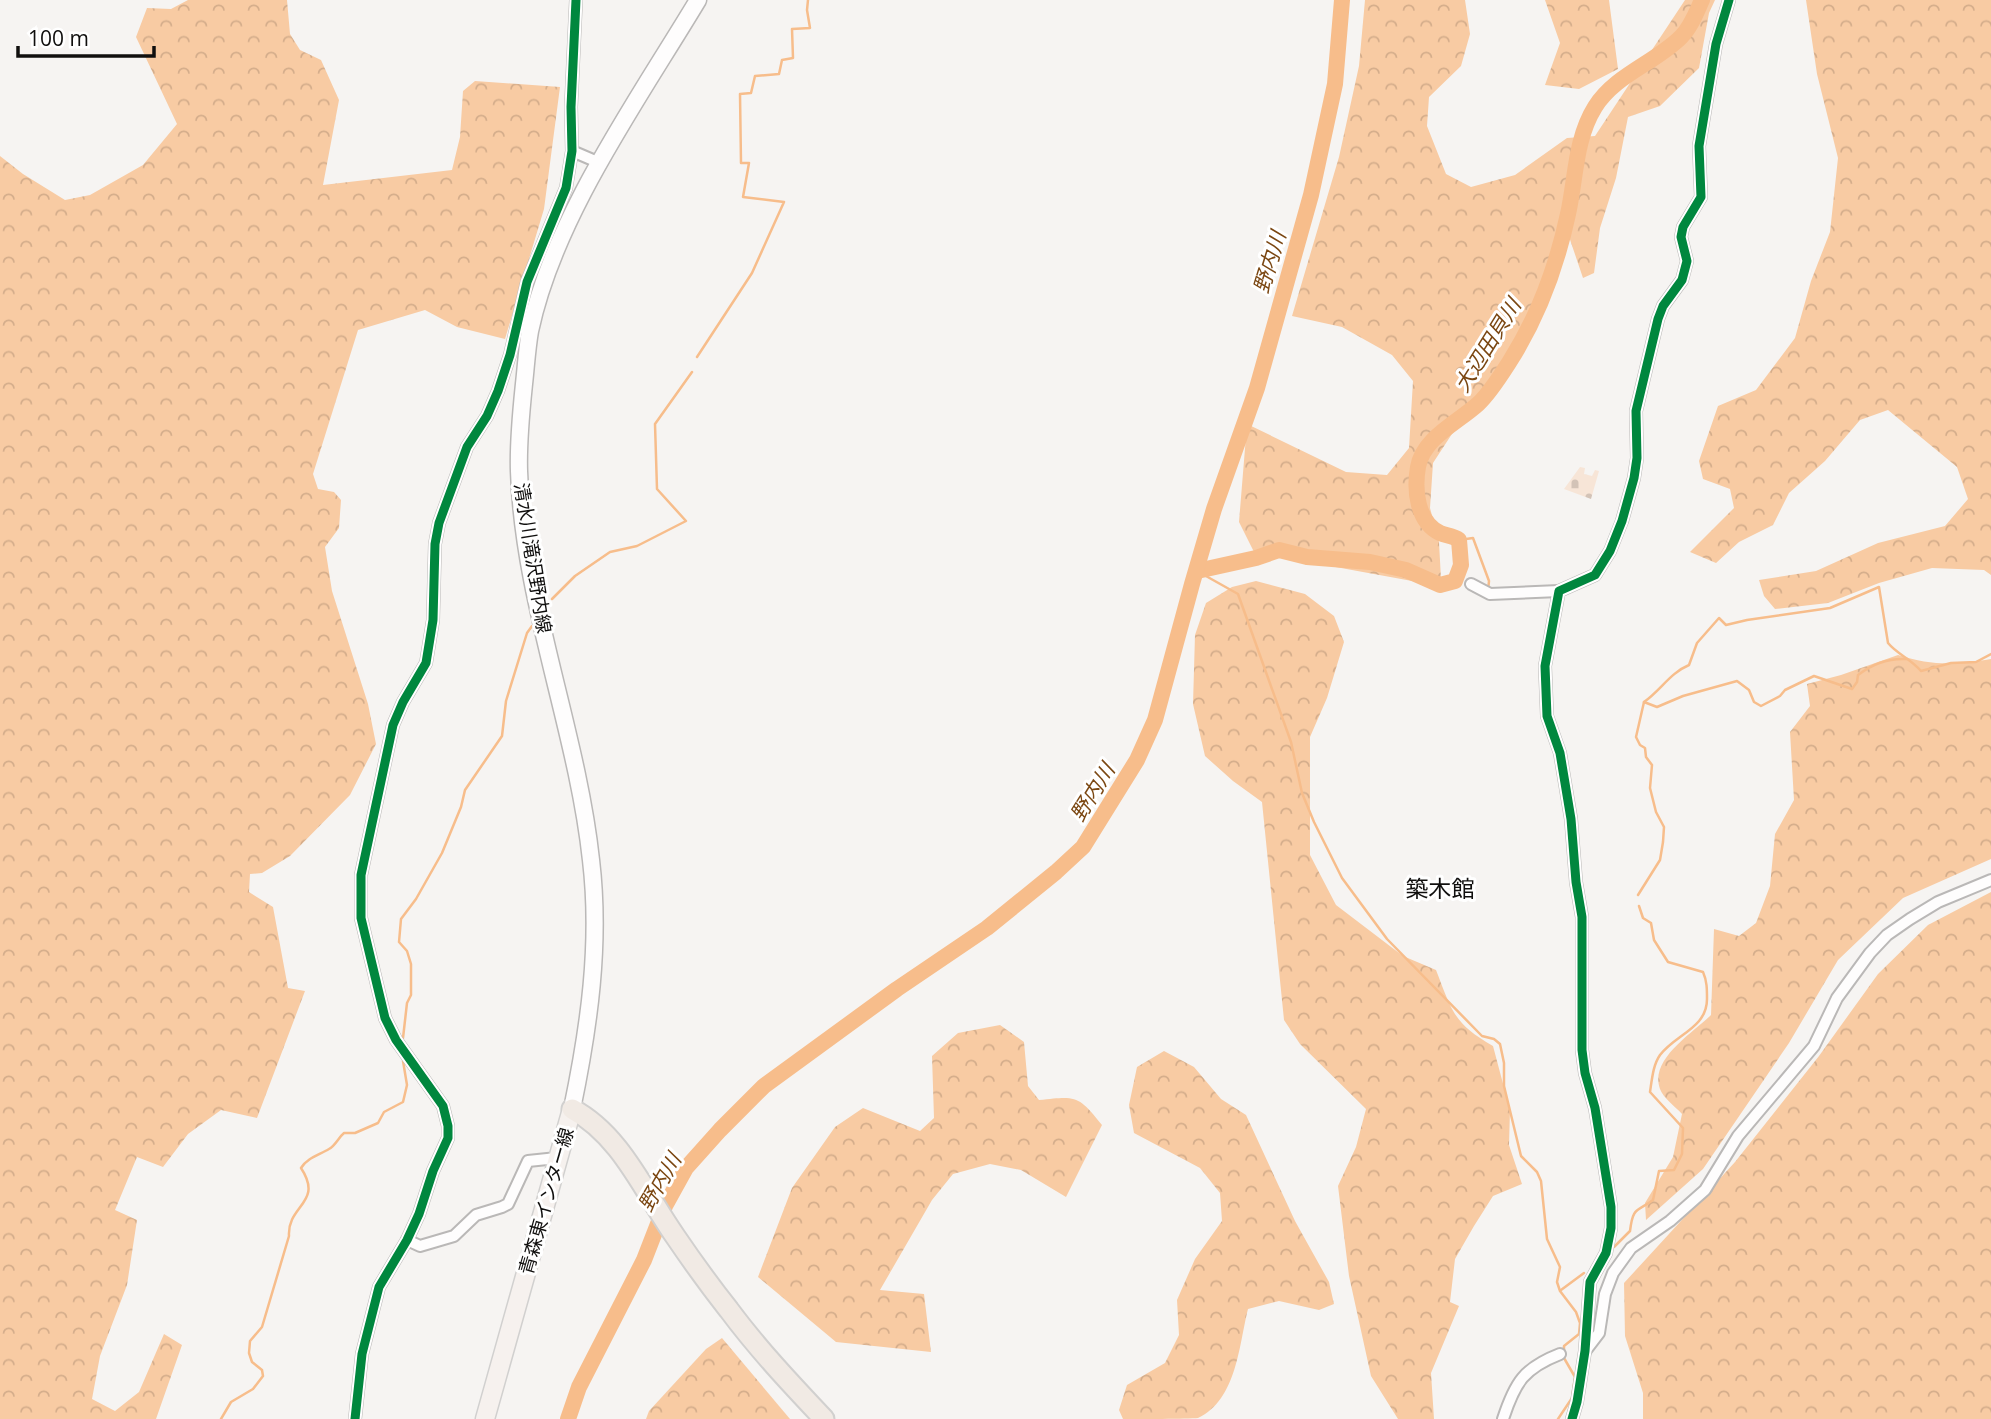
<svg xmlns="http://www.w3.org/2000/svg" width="1991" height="1419" viewBox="0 0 1991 1419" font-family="'Open Sans','Noto Sans JP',sans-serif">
  <defs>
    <pattern id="forest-crowns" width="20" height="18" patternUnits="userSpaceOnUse" patternTransform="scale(1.75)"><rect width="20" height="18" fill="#f8cba3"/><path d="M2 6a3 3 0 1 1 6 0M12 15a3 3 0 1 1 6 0" fill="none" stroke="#d4ad8b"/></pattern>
    <pattern id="cemetery-stones" width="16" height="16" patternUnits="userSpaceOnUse" patternTransform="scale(1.75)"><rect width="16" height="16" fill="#f7e5d7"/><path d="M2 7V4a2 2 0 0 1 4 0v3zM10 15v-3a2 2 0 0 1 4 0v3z" fill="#d3c3b7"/></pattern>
  </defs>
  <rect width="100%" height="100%" fill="#f6f4f2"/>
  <g fill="url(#forest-crowns)">
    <polygon points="188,0 287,0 290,34 300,50 321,60 339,100 323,185 452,170 460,137 463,91 475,81 560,87 544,209 505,339 457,327 425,310 358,330 313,474 318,489 334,492 341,500 339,528 325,547 332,591 368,704 376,744 350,795 290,856 262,873 250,874 249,892 273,907 288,988 305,991 257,1118 221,1110 188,1134 163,1167 137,1157 115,1210 137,1220 127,1285 100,1356 92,1399 115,1411 139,1392 164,1334 182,1345 156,1419 0,1419 0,156 23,174 65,200 90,195 143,165 177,124 136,37 147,8 171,9"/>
    <polygon points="1365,0 1465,0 1470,34 1461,66 1429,97 1427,126 1446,174 1471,187 1515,175 1567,138 1595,136 1685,0 1715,0 1709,13 1699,68 1660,106 1628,117 1616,178 1600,228 1594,273 1583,278 1561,213 1550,267 1522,342 1463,417 1433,463 1430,508 1439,542 1441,579 1423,583 1254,552 1239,522 1247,424 1346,472 1387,475 1409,448 1413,381 1392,355 1342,327 1292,316 1339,157 1359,66"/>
    <polygon points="1545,0 1609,0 1618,69 1579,89 1545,85 1560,43"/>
    <polygon points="1806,0 1991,0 1991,575 1984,570 1932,568 1879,583 1828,603 1775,609 1764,596 1759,580 1816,571 1878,543 1945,526 1968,499 1957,467 1888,410 1860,420 1825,461 1789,493 1773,525 1739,542 1716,563 1690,552 1734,508 1730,489 1703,479 1699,461 1718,406 1756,390 1795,338 1811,281 1830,232 1838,158 1817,74"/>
    <path d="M1256 581 1305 594 1334 616 1344 642 1327 698 1310 737V855L1336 905 1403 956 1436 970C1452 1011 1453 1023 1493 1046L1510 1110 1509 1145 1522 1184 1493 1196 1474 1226 1455 1259 1450 1302 1459 1306 1431 1373 1434 1419H1398L1371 1376 1349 1276 1338 1186 1356 1147 1366 1109 1300 1044 1284 1020 1262 802 1233 781 1205 756 1193 704 1195 635 1206 603 1232 587Z"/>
    <path d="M1898 655C1932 666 1956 665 1991 659V859L1903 898 1838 960 1789 1043 1703 1169 1646 1220 1645 1203 1673 1157 1682 1114C1676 1107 1663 1098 1660 1089 1649 1059 1693 1033 1711 1015L1714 929 1739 936 1756 923 1770 886 1775 834 1794 800 1790 732 1810 706 1807 684 1841 675Z"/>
    <polygon points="1991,892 1991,1419 1643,1419 1643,1393 1625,1336 1624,1283 1735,1162 1819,1056 1878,974 1928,925"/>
    <path d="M1000 1025 1024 1042 1028 1086 1039 1100C1077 1096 1078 1095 1102 1125L1066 1197 1021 1170 990 1164 953 1174 932 1200 880 1290 924 1294 931 1352 836 1342 758 1277 792 1188 835 1127 863 1108 920 1131 934 1118 932 1056 958 1033Z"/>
    <path d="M1164 1051 1194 1067 1221 1099 1246 1115 1295 1221 1329 1282 1334 1304 1319 1310 1279 1301 1248 1309C1239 1344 1237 1400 1198 1418 1188 1419 1138 1419 1123 1419L1119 1410 1127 1385 1165 1363 1179 1335 1177 1300 1195 1259 1222 1221 1220 1193 1200 1168 1134 1133 1129 1105 1137 1067Z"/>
    <polygon points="722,1338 790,1419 646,1419 649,1411 706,1349"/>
  </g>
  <polygon fill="url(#cemetery-stones)" points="1580,467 1585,468 1584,474 1592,476 1595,470 1599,471 1591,499 1564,489"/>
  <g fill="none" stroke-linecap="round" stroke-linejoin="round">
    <g stroke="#f7bd8b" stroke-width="2.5">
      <polyline points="697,357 752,273 784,202 743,197 749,163 741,163 740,94 751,93 755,76 779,74 782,60 793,58 792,29 810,28 807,10 808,0"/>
      <polyline points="1459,540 1473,538 1489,581 1488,591"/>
      <polyline points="1197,571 1238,594 1291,742 1302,793 1314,822 1342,878 1387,939 1482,1036 1494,1039 1500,1044 1504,1063 1504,1086 1521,1156 1537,1172 1541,1181 1547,1239 1560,1267 1557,1282 1560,1291 1576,1312 1580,1323 1579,1334 1564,1346 1564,1358 1575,1377 1572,1398 1558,1419"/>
      <polyline points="552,599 575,576 610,552 637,546 686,521 657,489 655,424 692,372"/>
      <path d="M1644 702 1657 707 1683 696 1737 681 1749 690 1754 702 1761 706 1780 696 1785 690 1814 676 1852 689 1857 682 1858 675C1872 664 1889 658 1907 659"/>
      <path d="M1638 895 1660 860 1663 842 1664 827 1656 812 1650 788 1652 765 1646 757 1645 748 1640 745 1636 737 1644 702C1661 690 1670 673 1689 665L1697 643 1719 618 1726 625 1747 620 1830 608 1879 587 1888 643C1897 654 1911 659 1921 671L1951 663 1976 662 1991 654"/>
      <polyline points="403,1038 407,1003 411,995 411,964 407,951 399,942 401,919 416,899 442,853 461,807 465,790 502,736 506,701 527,633 532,626"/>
      <path d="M1614 1247 1630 1231C1633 1206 1637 1212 1653 1200L1659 1171 1674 1170 1682 1154 1683 1128 1650 1092C1652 1079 1653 1065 1660 1055 1676 1034 1707 1028 1707 999 1707 989 1707 981 1703 972L1668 962 1654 940 1651 923 1643 918 1639 906"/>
      <polyline points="1561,1290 1584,1273"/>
      <path d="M221 1419 231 1402 253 1389 263 1376 262 1370 252 1362 249 1353 250 1341 262 1327 289 1236C287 1205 324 1203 301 1168 307 1158 319 1155 329 1149 336 1145 338 1138 344 1133H355L378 1123 384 1112 403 1102 407 1085 403 1061"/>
    </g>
    <g stroke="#f7bd8b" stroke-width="16">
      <path d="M1197 571 1256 558 1279 550 1307 557 1370 562 1406 570 1440 585 1455 581 1461 565 1459 540C1453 535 1446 536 1440 533 1417 522 1414 490 1418 467 1423 438 1457 423 1478 404 1490 393 1501 375 1510 361 1538 317 1557 265 1568 214 1576 178 1575 139 1595 107 1615 75 1655 63 1681 37 1691 27 1696 13 1702 0"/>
      <polyline points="568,1419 579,1387 644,1260 665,1206 686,1168 720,1130 764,1086 897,989 987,928 1056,872 1083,847 1137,760 1155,720 1192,584 1214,509 1257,388 1311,195 1335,84 1342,0"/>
    </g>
    <defs>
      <g id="street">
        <polyline points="572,151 600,163"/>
        <polyline points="1471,584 1490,594 1559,591"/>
        <polyline points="407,1240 420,1246 454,1236 476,1215 502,1207 508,1204 528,1161 557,1158"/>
        <polyline points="1586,1350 1599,1333 1605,1294 1613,1273 1631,1248 1670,1221 1705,1190 1738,1136 1814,1046 1837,998 1870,953 1887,935 1910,919 1938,902 1991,880"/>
        <polyline points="355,1419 362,1354 379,1287 407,1240 419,1214 433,1171 448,1138 448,1126 443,1106 396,1040 385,1018 361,918 361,875 393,725 403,702 426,663 433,620 435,544 439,523 467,447 487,416 498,391 510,355 527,282 566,188 572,151 571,107 576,0"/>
        <path d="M1503 1419C1515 1382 1524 1368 1560 1354"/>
        <polyline points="1572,1419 1577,1402 1585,1351 1590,1282 1606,1253 1611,1228 1611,1207 1595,1108 1585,1073 1582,1050 1582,917 1576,882 1571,819 1560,753 1547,716 1545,666 1559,591 1595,575 1610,551 1622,521 1634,478 1637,458 1636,411 1658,319 1663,306 1682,280 1687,261 1681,237 1683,227 1701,197 1699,146 1716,44 1729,0"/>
      </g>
      <path id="secondary" d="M572 1109C589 1027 601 944 591 860 577 730 523 601 519 471 518 441 521 413 524 384 526 366 527 348 530 331 554 217 638 100 698 0"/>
      <polyline id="primary" points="485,1419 572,1109"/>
      <path id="highway" d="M572 1109C621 1135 644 1192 675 1236 692 1261 710 1286 729 1310 758 1349 791 1384 824 1419"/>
    </defs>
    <use href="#street" stroke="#bab8b7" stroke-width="14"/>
    <use href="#secondary" stroke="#bab8b7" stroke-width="19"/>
    <use href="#primary" stroke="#d1d0cf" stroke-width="21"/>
    <use href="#highway" stroke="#d1d0cf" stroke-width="23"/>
    <use href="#street" stroke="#fefdfd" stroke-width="10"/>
    <use href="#secondary" stroke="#fefdfd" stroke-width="16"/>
    <use href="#primary" stroke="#f6f1ee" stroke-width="18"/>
    <use href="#highway" stroke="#f1eae4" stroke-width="19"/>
    <defs>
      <g id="cycleway">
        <polyline points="355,1419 362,1354 379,1287 407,1240 419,1214 433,1171 448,1138 448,1126 443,1106 396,1040 385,1018 361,918 361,875 393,725 403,702 426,663 433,620 435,544 439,523 467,447 487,416 498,391 510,355 527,282 566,188 572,151 571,107 576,0"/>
        <polyline points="1572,1419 1577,1402 1585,1351 1590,1282 1606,1253 1611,1228 1611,1207 1595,1108 1585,1073 1582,1050 1582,917 1576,882 1571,819 1560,753 1547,716 1545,666 1559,591 1595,575 1610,551 1622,521 1634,478 1637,458 1636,411 1658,319 1663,306 1682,280 1687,261 1681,237 1683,227 1701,197 1699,146 1716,44 1729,0"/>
      </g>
    </defs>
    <use href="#cycleway" stroke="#fff" stroke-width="13"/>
    <use href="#cycleway" stroke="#00873e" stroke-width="9"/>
  </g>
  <g text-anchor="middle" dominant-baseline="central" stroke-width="6" stroke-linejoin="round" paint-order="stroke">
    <g font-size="19" fill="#100f0e" stroke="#fff">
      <text transform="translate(533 558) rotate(81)">清水川滝沢野内線</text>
      <text transform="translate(546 1201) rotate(-74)">青森東インター線</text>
    </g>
    <g font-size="21" font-style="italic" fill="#7b4712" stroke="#fff">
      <text transform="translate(1269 262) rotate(-73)">野内川</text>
      <text transform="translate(1487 345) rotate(-58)">大辺田貝川</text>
      <text transform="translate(1092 792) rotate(-58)">野内川</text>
      <text transform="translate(659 1182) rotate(-60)">野内川</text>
    </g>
    <g font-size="23" fill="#100f0e" stroke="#fff">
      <text x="1440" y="888">築木館</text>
    </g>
  </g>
  <path d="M18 46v10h136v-10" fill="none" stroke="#100f0e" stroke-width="3.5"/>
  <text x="28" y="46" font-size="21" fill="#100f0e" stroke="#ffffff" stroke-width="5" paint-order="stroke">100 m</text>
</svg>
